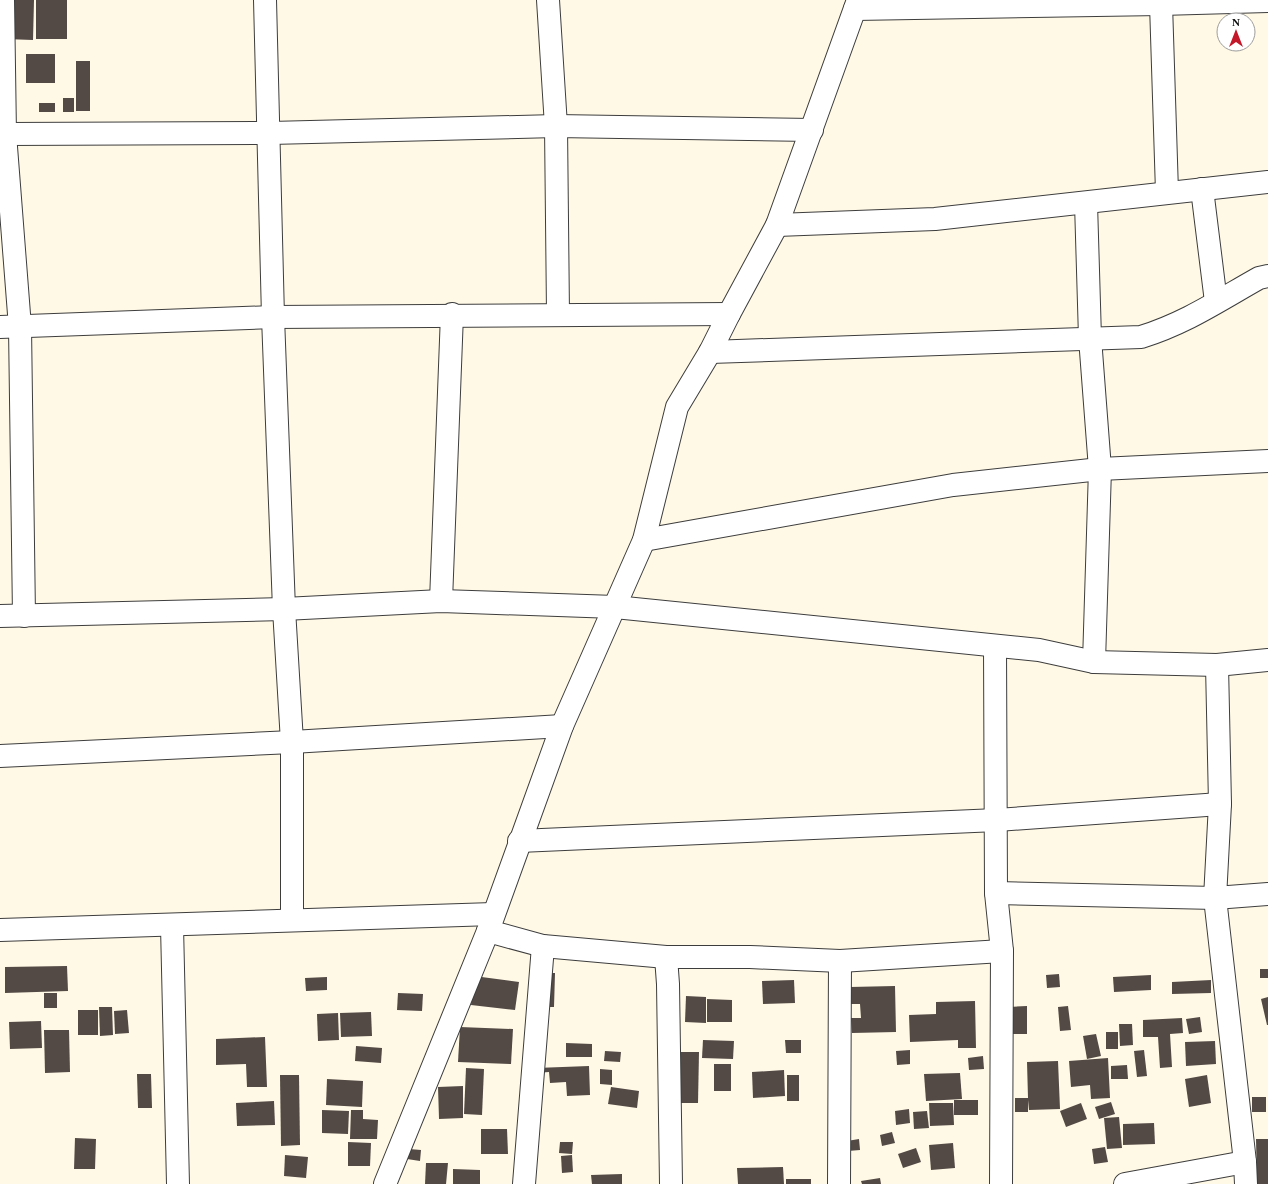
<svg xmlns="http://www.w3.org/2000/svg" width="1268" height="1184" viewBox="0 0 1268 1184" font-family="'Times New Roman',serif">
  <rect width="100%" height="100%" fill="#fff9e6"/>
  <g fill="#534a45">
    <polygon points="5,0 34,0 33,40 5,39"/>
    <rect x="36" y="0" width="31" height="39"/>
    <rect x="26" y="54" width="29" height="29"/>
    <rect x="76" y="61" width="14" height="50"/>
    <rect x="63" y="98" width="11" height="14"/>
    <rect x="39" y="103" width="16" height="9"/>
    <polygon points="67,966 68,991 5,993 5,967"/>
    <rect x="1260" y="969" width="8" height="9"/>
    <polygon points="542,973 555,973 554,1007 542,1007"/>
    <polygon points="1059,974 1060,987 1047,988 1046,975"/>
    <polygon points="1151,975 1151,990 1114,992 1113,977"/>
    <polygon points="474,976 519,982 515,1010 471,1005"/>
    <polygon points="327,977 327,990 306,991 305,978"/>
    <polygon points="794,980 795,1003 763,1004 762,981"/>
    <polygon points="1211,980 1211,993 1172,994 1172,982"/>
    <polygon points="895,986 896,1032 852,1033 851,1018 861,1018 860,1004 850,1004 850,987"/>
    <rect x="44" y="993" width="13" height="15"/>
    <polygon points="398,993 423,994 422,1011 397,1010"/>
    <polygon points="686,996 706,997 706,1023 685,1022"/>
    <polygon points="1268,997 1268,1025 1267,1025 1261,999"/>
    <polygon points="707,999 732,1000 732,1022 707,1022"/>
    <polygon points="975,1001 976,1048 958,1048 958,1040 910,1042 909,1015 936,1014 936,1002"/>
    <polygon points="1027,1006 1027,1034 1010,1034 1009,1007"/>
    <polygon points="1068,1006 1071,1030 1060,1031 1058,1007"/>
    <polygon points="99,1007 112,1007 113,1035 100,1036"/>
    <rect x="78" y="1010" width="20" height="25"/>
    <polygon points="127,1010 129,1033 115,1034 114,1011"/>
    <polygon points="371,1012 372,1036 341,1037 340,1013"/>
    <polygon points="338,1013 339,1040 318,1041 317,1014"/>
    <polygon points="1200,1017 1202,1032 1189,1034 1186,1019"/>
    <polygon points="1182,1018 1183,1033 1170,1034 1172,1067 1160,1068 1158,1037 1143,1037 1143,1020"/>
    <polygon points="41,1021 42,1048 10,1049 9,1022"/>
    <polygon points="1119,1024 1132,1024 1133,1045 1120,1046"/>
    <polygon points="460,1027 513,1029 511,1064 458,1062"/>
    <polygon points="44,1030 69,1030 70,1072 45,1073"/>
    <rect x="1106" y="1032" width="12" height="17"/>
    <polygon points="1096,1034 1101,1056 1087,1059 1083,1036"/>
    <polygon points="265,1037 267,1087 247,1087 246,1064 216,1065 216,1039"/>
    <polygon points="703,1040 734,1041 733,1059 702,1058"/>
    <polygon points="785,1040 801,1040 801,1053 786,1053"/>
    <polygon points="1215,1041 1216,1064 1186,1066 1185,1042"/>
    <polygon points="566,1043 592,1044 592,1057 566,1057"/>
    <polygon points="356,1046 382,1048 381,1063 355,1061"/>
    <polygon points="910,1050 910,1064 897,1065 896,1051"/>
    <polygon points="1144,1050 1147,1076 1137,1077 1134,1051"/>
    <polygon points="605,1051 621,1052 620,1062 604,1061"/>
    <polygon points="679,1052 699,1052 698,1103 677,1103"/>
    <polygon points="983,1056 984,1069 969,1070 968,1058"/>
    <polygon points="1108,1058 1110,1098 1091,1099 1090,1085 1071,1087 1069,1061"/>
    <polygon points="1058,1061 1060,1109 1029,1110 1028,1100 1028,1112 1015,1112 1015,1098 1028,1098 1027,1062"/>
    <rect x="714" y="1064" width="17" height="27"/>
    <polygon points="1127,1065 1128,1079 1111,1079 1111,1066"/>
    <polygon points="589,1066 590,1095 567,1096 566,1082 550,1083 549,1072 536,1073 536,1068"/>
    <polygon points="466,1068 484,1069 482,1115 464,1114"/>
    <polygon points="600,1069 612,1070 612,1085 600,1084"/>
    <polygon points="784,1070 785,1096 753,1098 752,1072"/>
    <polygon points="960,1073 962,1099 926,1101 924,1074"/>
    <polygon points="137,1074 151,1074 152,1108 138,1108"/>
    <polygon points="280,1075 299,1075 300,1145 281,1146"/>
    <rect x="787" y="1075" width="12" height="26"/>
    <polygon points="1207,1075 1211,1103 1189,1107 1185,1079"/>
    <polygon points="327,1079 363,1081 362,1107 326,1105"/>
    <polygon points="463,1086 463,1118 439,1119 438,1087"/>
    <polygon points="611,1087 639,1091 637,1108 608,1104"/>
    <rect x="1252" y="1097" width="14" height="15"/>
    <rect x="954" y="1100" width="24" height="15"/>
    <polygon points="274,1101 275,1125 237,1126 236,1103"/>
    <polygon points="1111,1102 1115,1114 1099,1119 1095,1107"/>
    <polygon points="929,1103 953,1103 954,1125 930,1126"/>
    <polygon points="1081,1103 1087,1119 1066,1127 1060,1111"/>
    <polygon points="909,1109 910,1123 896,1125 895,1111"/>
    <polygon points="322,1110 349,1111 348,1134 322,1133"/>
    <polygon points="351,1110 363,1110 363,1119 378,1120 377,1139 350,1139"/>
    <polygon points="927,1111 929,1128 914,1129 913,1112"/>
    <polygon points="1119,1117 1122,1148 1107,1149 1104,1118"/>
    <polygon points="1154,1123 1155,1144 1123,1145 1123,1124"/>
    <polygon points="481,1129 507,1129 508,1154 481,1154"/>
    <polygon points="892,1132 895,1143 882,1146 880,1135"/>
    <polygon points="75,1138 96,1139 95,1169 74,1169"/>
    <polygon points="859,1139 860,1150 848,1151 847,1141"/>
    <polygon points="1256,1139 1268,1139 1268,1184 1257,1184"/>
    <polygon points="348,1142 371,1143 370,1166 348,1166"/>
    <polygon points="560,1142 573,1142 572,1154 559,1153"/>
    <polygon points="953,1143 955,1168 931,1170 929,1145"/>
    <polygon points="1105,1147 1108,1162 1094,1164 1092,1149"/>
    <polygon points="916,1148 921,1162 903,1168 898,1154"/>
    <polygon points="409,1149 421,1150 420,1161 407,1159"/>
    <polygon points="285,1155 308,1157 306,1178 284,1176"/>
    <polygon points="572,1155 573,1172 562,1173 561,1156"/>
    <polygon points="426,1163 448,1163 446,1184 425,1184"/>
    <polygon points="783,1167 784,1184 738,1184 737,1168"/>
    <polygon points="453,1169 480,1170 480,1184 453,1184"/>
    <polygon points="622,1174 622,1184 592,1184 591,1175"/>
    <polygon points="880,1178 881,1184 862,1184 861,1181"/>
    <rect x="786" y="1179" width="25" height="5"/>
  </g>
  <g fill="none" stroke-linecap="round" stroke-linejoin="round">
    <defs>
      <g id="minor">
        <polyline points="3,0 5,134 20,327 24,616"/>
        <polyline points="265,0 273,317 284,609 292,742 292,919"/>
        <polyline points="548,0 556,126 558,314"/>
        <polyline points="1161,4 1167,192"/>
        <polyline points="855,9 1161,4 1268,1"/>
        <polyline points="5,134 270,133 556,126 812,130"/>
        <polyline points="1202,189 1216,302"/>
        <polyline points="1086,203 1090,338 1100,469 1094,662"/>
        <polyline points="777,225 935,219 1268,182"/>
        <polyline points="0,327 273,317 729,314"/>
        <path d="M710 352 1141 337C1186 323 1218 301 1259 278L1268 276"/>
        <polyline points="644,540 953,485 1100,469 1268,461"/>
        <polyline points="441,601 452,314"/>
        <polyline points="0,616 284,609 441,601 615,607 1039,650 1094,662 1217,665 1268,660"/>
        <polyline points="995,647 996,893 1002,951 1001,1184"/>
        <polyline points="1217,665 1220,804 1215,898 1245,1162 1246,1184"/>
        <polyline points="0,756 292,742 562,726"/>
        <polyline points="519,841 997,820 1220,804"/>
        <polyline points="996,893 1215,898 1268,894"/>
        <polyline points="172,926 178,1184"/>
        <polyline points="0,930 493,914"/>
        <polyline points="488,931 543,946 666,957 750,957 840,961 1002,951"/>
        <polyline points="666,957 668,984 671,1184"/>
        <polyline points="385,1184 488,931 562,726 644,540 677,407 710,352 729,314 777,225 858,0"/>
        <polyline points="524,1184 543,946"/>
        <polyline points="839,1184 840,961"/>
        <polyline points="1125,1184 1245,1162"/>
      </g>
    </defs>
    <use href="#minor" stroke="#3d3d3d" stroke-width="24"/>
    <use href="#minor" stroke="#fff" stroke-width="22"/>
  </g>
  <g transform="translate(1236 32)"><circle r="19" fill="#ffffff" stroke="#9d9d9d"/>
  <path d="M0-3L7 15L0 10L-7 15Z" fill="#c4182a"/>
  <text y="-6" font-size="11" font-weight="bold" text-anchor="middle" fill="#0a0a0a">N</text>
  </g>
</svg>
